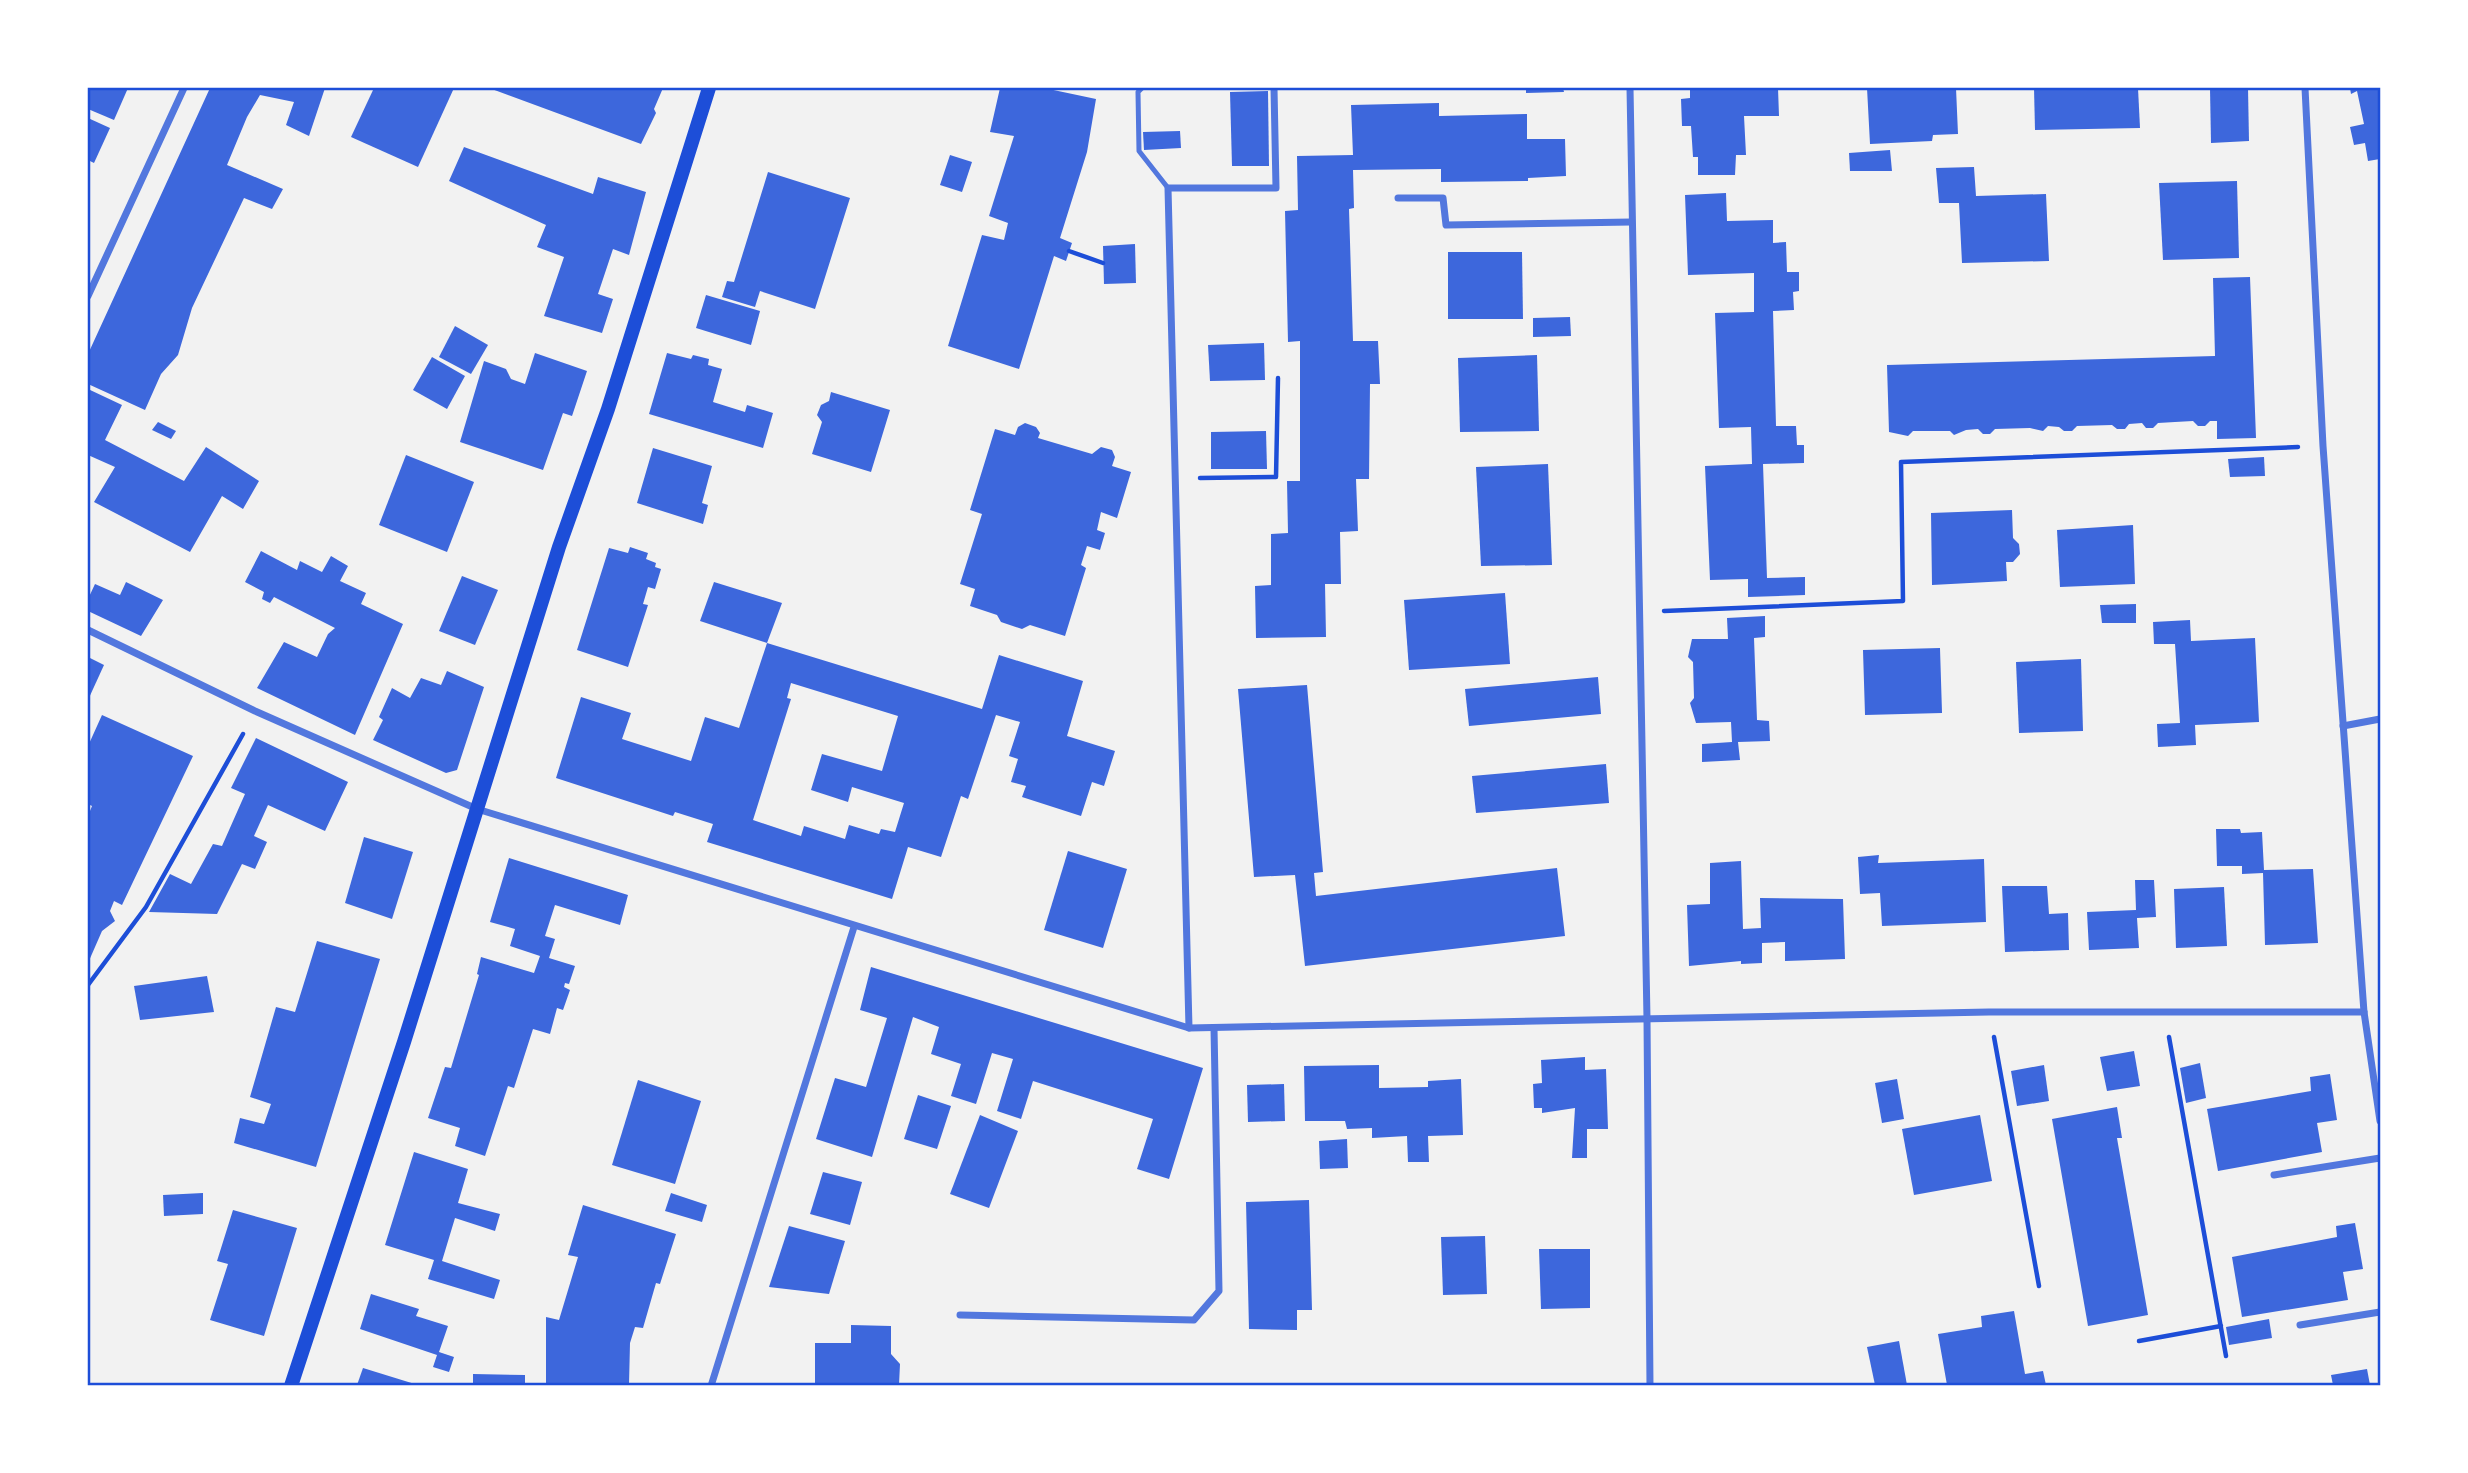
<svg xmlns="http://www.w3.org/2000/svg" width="2468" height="1473" viewBox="0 0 2468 1473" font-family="'PT Serif',serif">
  <rect width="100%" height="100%" fill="#f2f2f2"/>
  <g fill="#3d67dc" fill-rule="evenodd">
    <polygon points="88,88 128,88 114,120 88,109"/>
    <polygon points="210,88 325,88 309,136 286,125 294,102 260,95 247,117 227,165 283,189 272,209 244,198 192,308 178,355 161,374 145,410 88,384 88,354"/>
    <polygon points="374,88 454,88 418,167 351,137"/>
    <polygon points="489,88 613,88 621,90 622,88 663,88 654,109 656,113 641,144"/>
    <polygon points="1000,88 1044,88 1096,99 1087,152 1060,238 1072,243 1066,261 1054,256 1019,369 948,346 982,235 1004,240 1008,223 989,216 1014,136 990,132"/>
    <polygon points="1526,88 1563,88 1564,92 1526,93"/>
    <polygon points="1690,88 1778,88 1779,116 1744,116 1746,155 1736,155 1735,175 1698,175 1698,157 1693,157 1691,126 1682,126 1681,99 1690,98"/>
    <polygon points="1867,88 1956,88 1958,134 1933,135 1932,141 1870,144"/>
    <polygon points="2034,88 2138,88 2140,128 2035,130"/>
    <polygon points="2210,88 2248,88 2249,141 2211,143"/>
    <polygon points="2350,88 2380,88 2380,159 2368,161 2365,143 2354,145 2350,127 2364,124 2357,91 2351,94"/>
    <polygon points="1268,91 1269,166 1232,166 1230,92"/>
    <polygon points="1439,103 1439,116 1527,114 1527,139 1565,139 1566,176 1528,178 1528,181 1441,182 1441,169 1353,170 1354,208 1349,209 1353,341 1378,341 1380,384 1370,384 1369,479 1356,479 1358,531 1340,532 1341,584 1325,584 1326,637 1256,638 1255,586 1271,585 1271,534 1288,533 1287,481 1300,481 1300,341 1288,342 1285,211 1298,210 1297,156 1353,155 1351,105"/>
    <polygon points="88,118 110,128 94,163 88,160"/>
    <polygon points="1180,131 1181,148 1144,150 1143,132"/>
    <polygon points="464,147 593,194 598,177 646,192 629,255 613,249 598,294 613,299 602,333 544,316 564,257 537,247 546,225 449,181"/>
    <polygon points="1890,150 1892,171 1850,171 1849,153"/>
    <polygon points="950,155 972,162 962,192 940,185"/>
    <polygon points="1974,167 1976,196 2046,194 2049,261 1962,263 1959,203 1939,203 1936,168"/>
    <polygon points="768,172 850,198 815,309 760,291 755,307 722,297 727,281 734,282"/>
    <polygon points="2237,181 2239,258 2163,260 2159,183"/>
    <polygon points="1726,193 1727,221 1773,220 1773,243 1786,242 1787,272 1799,272 1799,291 1793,292 1794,310 1773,311 1776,426 1796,426 1797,445 1804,445 1804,463 1763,464 1767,578 1805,577 1805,595 1748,597 1748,579 1710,580 1705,466 1752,464 1751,427 1719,428 1715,313 1754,312 1754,273 1688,275 1685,195"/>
    <polygon points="1135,244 1136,283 1104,284 1103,246"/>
    <polygon points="1448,252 1522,252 1523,319 1448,319"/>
    <polygon points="2250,277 2256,438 2217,439 2217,421 2210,421 2205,426 2198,426 2193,421 2175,422 2158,423 2153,428 2146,428 2142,423 2129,424 2125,429 2117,429 2112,425 2077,426 2072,431 2064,431 2059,427 2048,426 2043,431 2030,428 1995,429 1990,434 1983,434 1978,429 1966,430 1954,435 1950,431 1913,431 1908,436 1889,432 1887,365 2215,356 2213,278"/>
    <polygon points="706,295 760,311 751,345 696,328"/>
    <polygon points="1570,317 1571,336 1533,337 1533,318"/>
    <polygon points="455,326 488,345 471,374 439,357"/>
    <polygon points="1264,343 1265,380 1210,381 1208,345"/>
    <polygon points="535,353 587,371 572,416 563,413 543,470 460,442 484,361 506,369 511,379 525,384"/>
    <polygon points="667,353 691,359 693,355 709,359 708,365 722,369 713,402 745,412 747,405 773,413 763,448 649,414"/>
    <polygon points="1537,355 1539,431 1460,432 1458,358"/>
    <polygon points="432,357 465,376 447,409 413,390"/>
    <polygon points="88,389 122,405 105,440 184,481 206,447 259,481 243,509 222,496 190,552 94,502 115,467 88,455"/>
    <polygon points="831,392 890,410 871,472 812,454 822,422 817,415 821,405 829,401"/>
    <polygon points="158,422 176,431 171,439 152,430"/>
    <polygon points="1025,423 1036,427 1040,433 1038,438 1092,454 1101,447 1112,450 1115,457 1112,466 1131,472 1117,518 1101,512 1097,530 1105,533 1100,550 1087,546 1081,565 1086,568 1065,636 1030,625 1022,629 1001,622 997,615 970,606 975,589 960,584 982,514 970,510 995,429 1015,435 1018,427"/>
    <polygon points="1266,431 1267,469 1211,469 1211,432"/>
    <polygon points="653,448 712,466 702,503 708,505 703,524 637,503"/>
    <polygon points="406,455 474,482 447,552 379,525"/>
    <polygon points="2264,457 2265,476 2230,477 2228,459"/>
    <polygon points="1548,464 1552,565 1481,566 1476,467"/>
    <polygon points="2012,510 2013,538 2019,544 2020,554 2013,562 2006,562 2007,581 1932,585 1931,513"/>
    <polygon points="2133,525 2135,584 2060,587 2057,530"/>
    <polygon points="630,547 648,553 646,559 656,563 655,567 661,569 655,589 648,587 643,604 648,605 628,667 577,650 609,548 628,553"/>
    <polygon points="261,551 297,570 300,561 322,572 331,556 348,566 340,581 366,593 361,604 403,624 355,735 257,688 284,642 317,657 328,634 335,628 274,597 270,603 262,599 264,592 245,582"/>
    <polygon points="462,576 498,590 475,645 439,631"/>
    <polygon points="126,582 163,600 141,636 88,611 88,599 95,584 120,595"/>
    <polygon points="714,582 782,603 767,643 700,621"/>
    <polygon points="1505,593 1510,664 1409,670 1404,600"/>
    <polygon points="2136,604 2136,623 2102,623 2100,605"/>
    <polygon points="1765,616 1765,637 1754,638 1757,720 1769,721 1770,741 1738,742 1740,760 1702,762 1702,744 1732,742 1731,722 1696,723 1690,703 1694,698 1693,662 1688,657 1692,639 1728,639 1727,618"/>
    <polygon points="2190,620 2191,641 2255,638 2259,722 2195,725 2196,745 2158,747 2157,724 2180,723 2175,644 2154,644 2153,622"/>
    <path d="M767 643 982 709 999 655 1083 681 1067 736 1115 751 1104 786 1092 782 1081 816 1022 797 1026 786 1011 782 1018 759 1009 756 1020 722 996 715 968 799 961 796 941 857 908 847 892 899 707 842 713 824 675 812 673 816 556 778 581 697 631 713 622 739 691 761 705 717 739 728ZM791 683 898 716 882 771 822 754 811 790 848 802 852 787 904 803 895 832 881 829 879 834 849 825 845 839 804 826 801 836 753 820 791 699 787 698Z"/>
    <polygon points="1940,648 1942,713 1865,715 1863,650"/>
    <polygon points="88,657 104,665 88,700"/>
    <polygon points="2081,659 2083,731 2019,733 2016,662"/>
    <polygon points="447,671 484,687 457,770 446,773 373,740 383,720 379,717 392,688 410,698 421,678 441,685"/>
    <polygon points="1598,677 1601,714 1469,726 1465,689"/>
    <polygon points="1307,685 1323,872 1314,873 1316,896 1557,868 1565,936 1305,966 1295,875 1254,877 1238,689"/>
    <polygon points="102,715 193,756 122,905 114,901 110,911 115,921 102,931 88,963 88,816 92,806 88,804 88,746"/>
    <polygon points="256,738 348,782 325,831 268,805 254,836 267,842 255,869 242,864 217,914 149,912 170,874 191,884 213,844 222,846 245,794 231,788"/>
    <polygon points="1606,764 1609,803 1476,813 1472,776"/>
    <polygon points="2216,829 2240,829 2241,833 2262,832 2264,870 2313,869 2318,943 2265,945 2263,873 2242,874 2242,866 2217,866"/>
    <polygon points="364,837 413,852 392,919 345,903"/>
    <polygon points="1068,851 1127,869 1103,948 1044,930"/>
    <polygon points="1879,855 1878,863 1984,859 1986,922 1882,926 1880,893 1860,894 1858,857"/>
    <polygon points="509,858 628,895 620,925 555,905 545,936 555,939 549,958 575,966 569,984 565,983 564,987 570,990 563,1010 557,1008 550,1034 533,1029 514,1088 508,1086 485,1156 455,1146 460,1128 428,1118 445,1067 451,1068 479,975 477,974 481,957 534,973 540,956 510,946 515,929 490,922"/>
    <polygon points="1741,861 1743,929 1761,928 1760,898 1843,899 1845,959 1785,961 1785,942 1762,943 1762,963 1741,964 1741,961 1689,966 1687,905 1710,904 1710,863"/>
    <polygon points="2135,880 2154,880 2156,917 2137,918 2139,948 2089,950 2087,912 2136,910"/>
    <polygon points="2002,886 2047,886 2049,914 2068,913 2069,950 2005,952"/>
    <polygon points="2224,887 2227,946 2176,948 2174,889"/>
    <polygon points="317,941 380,959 316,1167 234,1143 240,1118 264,1124 271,1104 250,1097 276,1007 295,1012"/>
    <polygon points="871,967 1203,1068 1169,1179 1137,1169 1153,1119 1033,1081 1021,1119 997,1111 1013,1059 992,1053 976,1104 951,1096 961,1064 931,1054 939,1027 913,1017 872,1157 816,1139 835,1078 866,1087 887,1018 860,1010"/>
    <polygon points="207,976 214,1012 140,1020 134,986"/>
    <polygon points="2134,1051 2140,1086 2107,1091 2100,1057"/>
    <polygon points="1585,1057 1585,1070 1606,1069 1608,1129 1587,1129 1587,1158 1572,1158 1575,1108 1542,1113 1542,1108 1534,1108 1533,1084 1542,1083 1541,1060"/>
    <polygon points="2200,1063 2206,1098 2186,1103 2180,1068"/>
    <polygon points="1379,1065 1379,1088 1428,1087 1428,1081 1461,1079 1463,1135 1428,1136 1429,1162 1408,1162 1407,1136 1372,1138 1372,1128 1347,1129 1345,1121 1305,1121 1304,1066"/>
    <polygon points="2044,1065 2049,1101 2017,1106 2011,1071"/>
    <polygon points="2330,1074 2337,1120 2317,1123 2322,1152 2218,1171 2207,1109 2311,1091 2310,1077"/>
    <polygon points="1897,1079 1904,1119 1882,1123 1875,1083"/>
    <polygon points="638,1080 701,1101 675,1184 612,1165"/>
    <polygon points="1284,1084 1285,1121 1248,1122 1247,1085"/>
    <polygon points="918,1095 951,1106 937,1149 904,1139"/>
    <polygon points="2117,1107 2122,1138 2117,1138 2118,1144 2148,1315 2088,1326 2052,1119"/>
    <polygon points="980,1115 1018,1131 989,1208 950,1194"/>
    <polygon points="1980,1115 1992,1181 1914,1195 1902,1129"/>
    <polygon points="1347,1139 1348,1168 1320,1169 1319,1141"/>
    <polygon points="414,1152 468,1169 458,1203 500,1214 495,1231 455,1218 442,1261 500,1280 494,1299 428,1279 434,1260 385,1245"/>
    <polygon points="823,1172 862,1182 850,1225 810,1214"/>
    <polygon points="203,1193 203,1214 164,1216 163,1195"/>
    <polygon points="671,1193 707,1205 702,1222 665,1211"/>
    <polygon points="1309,1200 1312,1310 1297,1310 1297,1330 1249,1329 1246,1202"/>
    <polygon points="583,1205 676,1234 660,1284 656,1283 643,1328 635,1327 630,1343 629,1385 546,1385 546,1317 559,1320 578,1257 568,1255"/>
    <polygon points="233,1210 297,1228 264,1336 210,1320 228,1264 217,1261"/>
    <polygon points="2355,1223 2363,1269 2343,1272 2348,1300 2242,1317 2232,1257 2337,1237 2336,1226"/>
    <polygon points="789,1226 845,1241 829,1294 769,1287"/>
    <polygon points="1485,1236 1487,1294 1443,1295 1441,1237"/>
    <polygon points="1539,1249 1590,1249 1590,1308 1541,1309"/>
    <polygon points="371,1294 419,1309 416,1316 448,1326 439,1352 454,1357 449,1372 433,1367 437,1355 360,1329"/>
    <polygon points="2014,1311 2025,1374 2043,1371 2046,1385 1947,1385 1938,1334 1982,1327 1981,1316"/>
    <polygon points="2269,1319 2272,1338 2229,1345 2226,1327"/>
    <polygon points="851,1325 891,1326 891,1354 900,1364 899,1385 815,1385 815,1343 851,1343"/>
    <polygon points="1899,1341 1907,1385 1875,1385 1867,1347"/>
    <polygon points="363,1368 418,1385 357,1385"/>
    <polygon points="2367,1369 2370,1385 2333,1385 2331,1375"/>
    <polygon points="473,1374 525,1375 525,1385 473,1385"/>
  </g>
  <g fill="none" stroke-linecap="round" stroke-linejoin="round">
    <g stroke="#1d4ed8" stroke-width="4.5">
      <polyline points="1069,251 1103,263"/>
      <polyline points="1200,478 1276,477 1278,378"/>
      <polyline points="1664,611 1903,601 1901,462 2298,447"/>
      <polyline points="88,985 146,907 243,734"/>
      <polyline points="1994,1037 2039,1286"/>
      <polyline points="2169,1037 2226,1356"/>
      <polyline points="2139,1341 2221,1326"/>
    </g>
    <polyline stroke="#5277de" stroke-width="5" points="1142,88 1138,92 1139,151 1168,188"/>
    <g stroke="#5277de" stroke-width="7">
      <polyline points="1630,88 1647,1019 1650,1386"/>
      <polyline points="2305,88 2323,446 2364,1012 2380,1121"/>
      <polyline points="1398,198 1443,198 1446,225 1631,222"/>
      <polyline points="88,296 184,88"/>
      <polyline points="88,630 255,711 477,809 1189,1028 1989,1012 2364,1012"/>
      <polyline points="2343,726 2380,719"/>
      <polyline points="1189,1028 1168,188 1276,188 1274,88"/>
      <polyline points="2274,1175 2380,1158"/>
      <polyline points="960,1315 1194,1320 1219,1291 1214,1028"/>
      <polyline points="2300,1325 2380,1312"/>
      <polyline points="711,1386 854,927"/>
    </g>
    <polyline stroke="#1d4ed8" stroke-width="14" points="291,1386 404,1042 559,547 608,409 709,88"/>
  </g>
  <rect width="2468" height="1473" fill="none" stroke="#ffffff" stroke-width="178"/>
  <rect x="89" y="89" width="2290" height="1295" fill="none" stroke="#1d4ed8" stroke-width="2.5"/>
</svg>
